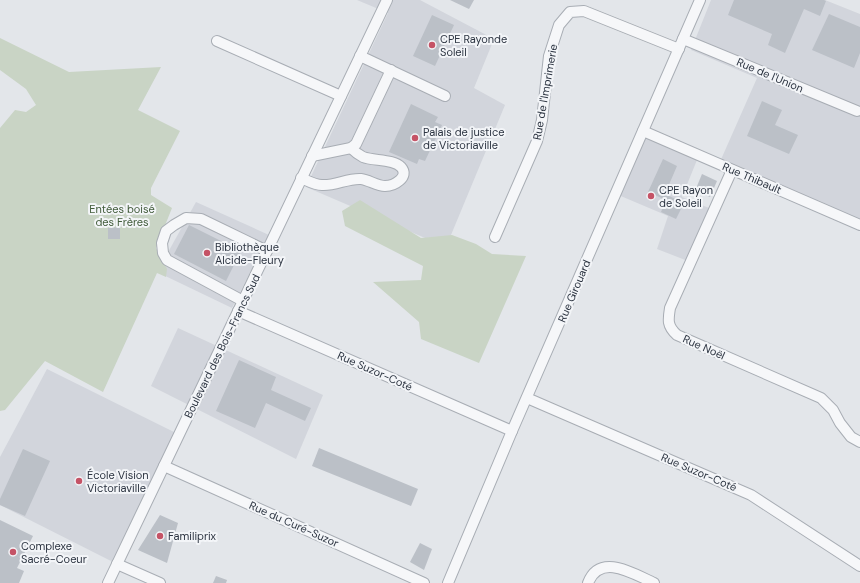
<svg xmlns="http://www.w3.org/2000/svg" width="860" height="583" viewBox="0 0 860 583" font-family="'DM Sans',sans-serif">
  <rect width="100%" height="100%" fill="#e3e6ea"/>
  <g fill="#d2d5dc">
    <polygon points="357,0 420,0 494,39 474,88 505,105 446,247 306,187 388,13"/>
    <polygon points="711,0 825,0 860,14 860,225 719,164 757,78 691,50"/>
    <polygon points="643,131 699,155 682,197 714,210 693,263 657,249 668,216 616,194"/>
    <polygon points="196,202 269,235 232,308 157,272"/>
    <polygon points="178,328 323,395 296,459 151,386"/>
    <polygon points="47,369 180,435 117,564 0,505 0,457"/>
  </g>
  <g fill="#c9d4c5">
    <polygon points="0,38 69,72 161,67 138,110 180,131 151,188 151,195 172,208 156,248 167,269 166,277 157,273 103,392 45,361 5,410 0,411 0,128 15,110 26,112 36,105 26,89 0,70"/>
    <polygon points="360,200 421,238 452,235 476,244 492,254 526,256 479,363 421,339 419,322 373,282 421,280 423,266 345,226 342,211"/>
  </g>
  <g fill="#bbc0c7">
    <polygon points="450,0 474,0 469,9"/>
    <polygon points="734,0 824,0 826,1 820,16 804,9 785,53 768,45 772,34 728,15"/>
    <polygon points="829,14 860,27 860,53 854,68 812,50"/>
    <polygon points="432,15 454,25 435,66 413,56"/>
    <polygon points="762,101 782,110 775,125 798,135 789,154 747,136"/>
    <polygon points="411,104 438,117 435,122 442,125 425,161 419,159 417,164 389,152"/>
    <polygon points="663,159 677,166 665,194 684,203 676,219 661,212 666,200 648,192"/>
    <polygon points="702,174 717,181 710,197 695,191"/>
    <polygon points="189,225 241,251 226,281 174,254"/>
    <polygon points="120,227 120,239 108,239 108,228"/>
    <polygon points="239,360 276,377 271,390 311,408 305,421 266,403 255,428 216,411"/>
    <polygon points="319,448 418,489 411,506 312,466"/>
    <polygon points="23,449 50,461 25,516 0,505 0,499"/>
    <polygon points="160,515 178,523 167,563 138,550"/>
    <polygon points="0,520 33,536 17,568 24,571 19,583 0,583"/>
    <polygon points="420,543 432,549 424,570 410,562"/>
    <polygon points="216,576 227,580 226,583 213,583"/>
  </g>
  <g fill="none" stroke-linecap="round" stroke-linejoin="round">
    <defs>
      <g id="minor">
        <polyline points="683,39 857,111"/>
        <polyline points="217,41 341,96"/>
        <polyline points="360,56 445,96"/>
        <polyline points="643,131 860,225"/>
        <polyline points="312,156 351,148 356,144 391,70"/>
        <path d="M732 170 670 308C668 320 667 326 677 335L821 398 833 410 840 423 851 437 860 442"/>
        <path d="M301 178C308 181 315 185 322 185 335 186 348 178 361 179 369 180 377 186 385 186 394 186 410 177 401 167 394 159 373 161 363 157 359 155 354 151 351 148"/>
        <polyline points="495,237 537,141 542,120 549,56 559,25 570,12 584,11 679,49"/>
        <polyline points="243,301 167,260 163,253 162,243 166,231 174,225 186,218 201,219 267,251"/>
        <polyline points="238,311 512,431"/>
        <polyline points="527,398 751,495 860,566"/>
        <polyline points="164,466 424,583"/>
        <polyline points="117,564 160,583"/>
        <polyline points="108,583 387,0"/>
        <polyline points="448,583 512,431 700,0"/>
        <path d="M588 583C600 552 634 574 654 583"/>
      </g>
    </defs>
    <use href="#minor" stroke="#a8adb4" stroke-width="12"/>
    <use href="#minor" stroke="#f6f7f9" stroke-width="10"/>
  </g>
  <g fill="#c55366" stroke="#f3f5f8" stroke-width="1.5">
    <circle cx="432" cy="45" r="4"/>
    <circle cx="415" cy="138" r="4"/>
    <circle cx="651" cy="196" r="4"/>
    <circle cx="207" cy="253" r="4"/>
    <circle cx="79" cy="481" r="4"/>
    <circle cx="160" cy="536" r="4"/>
    <circle cx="13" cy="552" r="4"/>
  </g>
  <g text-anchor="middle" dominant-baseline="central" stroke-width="4" stroke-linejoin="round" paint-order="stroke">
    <g font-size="11" fill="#2c3441" stroke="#f3f5f8" text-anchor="start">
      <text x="440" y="39">CPE Rayonde<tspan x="440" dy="13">Soleil</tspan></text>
      <text x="423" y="132">Palais de justice<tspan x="423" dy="13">de Victoriaville</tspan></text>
      <text x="659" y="190">CPE Rayon<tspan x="659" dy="13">de Soleil</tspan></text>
      <text x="215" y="247">Bibliothèque<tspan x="215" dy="13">Alcide-Fleury</tspan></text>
      <text x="87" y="475">École Vision<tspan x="87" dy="13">Victoriaville</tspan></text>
      <text x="168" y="536">Familiprix</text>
      <text x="21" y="546">Complexe<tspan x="21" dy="13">Sacré-Coeur</tspan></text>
    </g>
    <g font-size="11" fill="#2c3441" stroke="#f3f5f8">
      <text transform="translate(770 75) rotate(23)">Rue de l'Union</text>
      <text transform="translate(545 92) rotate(-80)">Rue de l'Imprimerie</text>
      <text transform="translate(752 178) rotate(23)">Rue Thibault</text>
      <text transform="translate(574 291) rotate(-67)">Rue Girouard</text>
      <text transform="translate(222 346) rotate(-64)">Boulevard des Bois-Francs Sud</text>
      <text transform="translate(704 347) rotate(24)">Rue Noël</text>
      <text transform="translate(375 371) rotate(24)">Rue Suzor-Coté</text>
      <text transform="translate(699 472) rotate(23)">Rue Suzor-Coté</text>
      <text transform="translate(294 524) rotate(24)">Rue du Curé-Suzor</text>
    </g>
    <g font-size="11" fill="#425c3b" stroke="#f3f5f8">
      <text x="122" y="209">Entées boisé<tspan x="122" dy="13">des Frères</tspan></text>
    </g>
  </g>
</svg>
